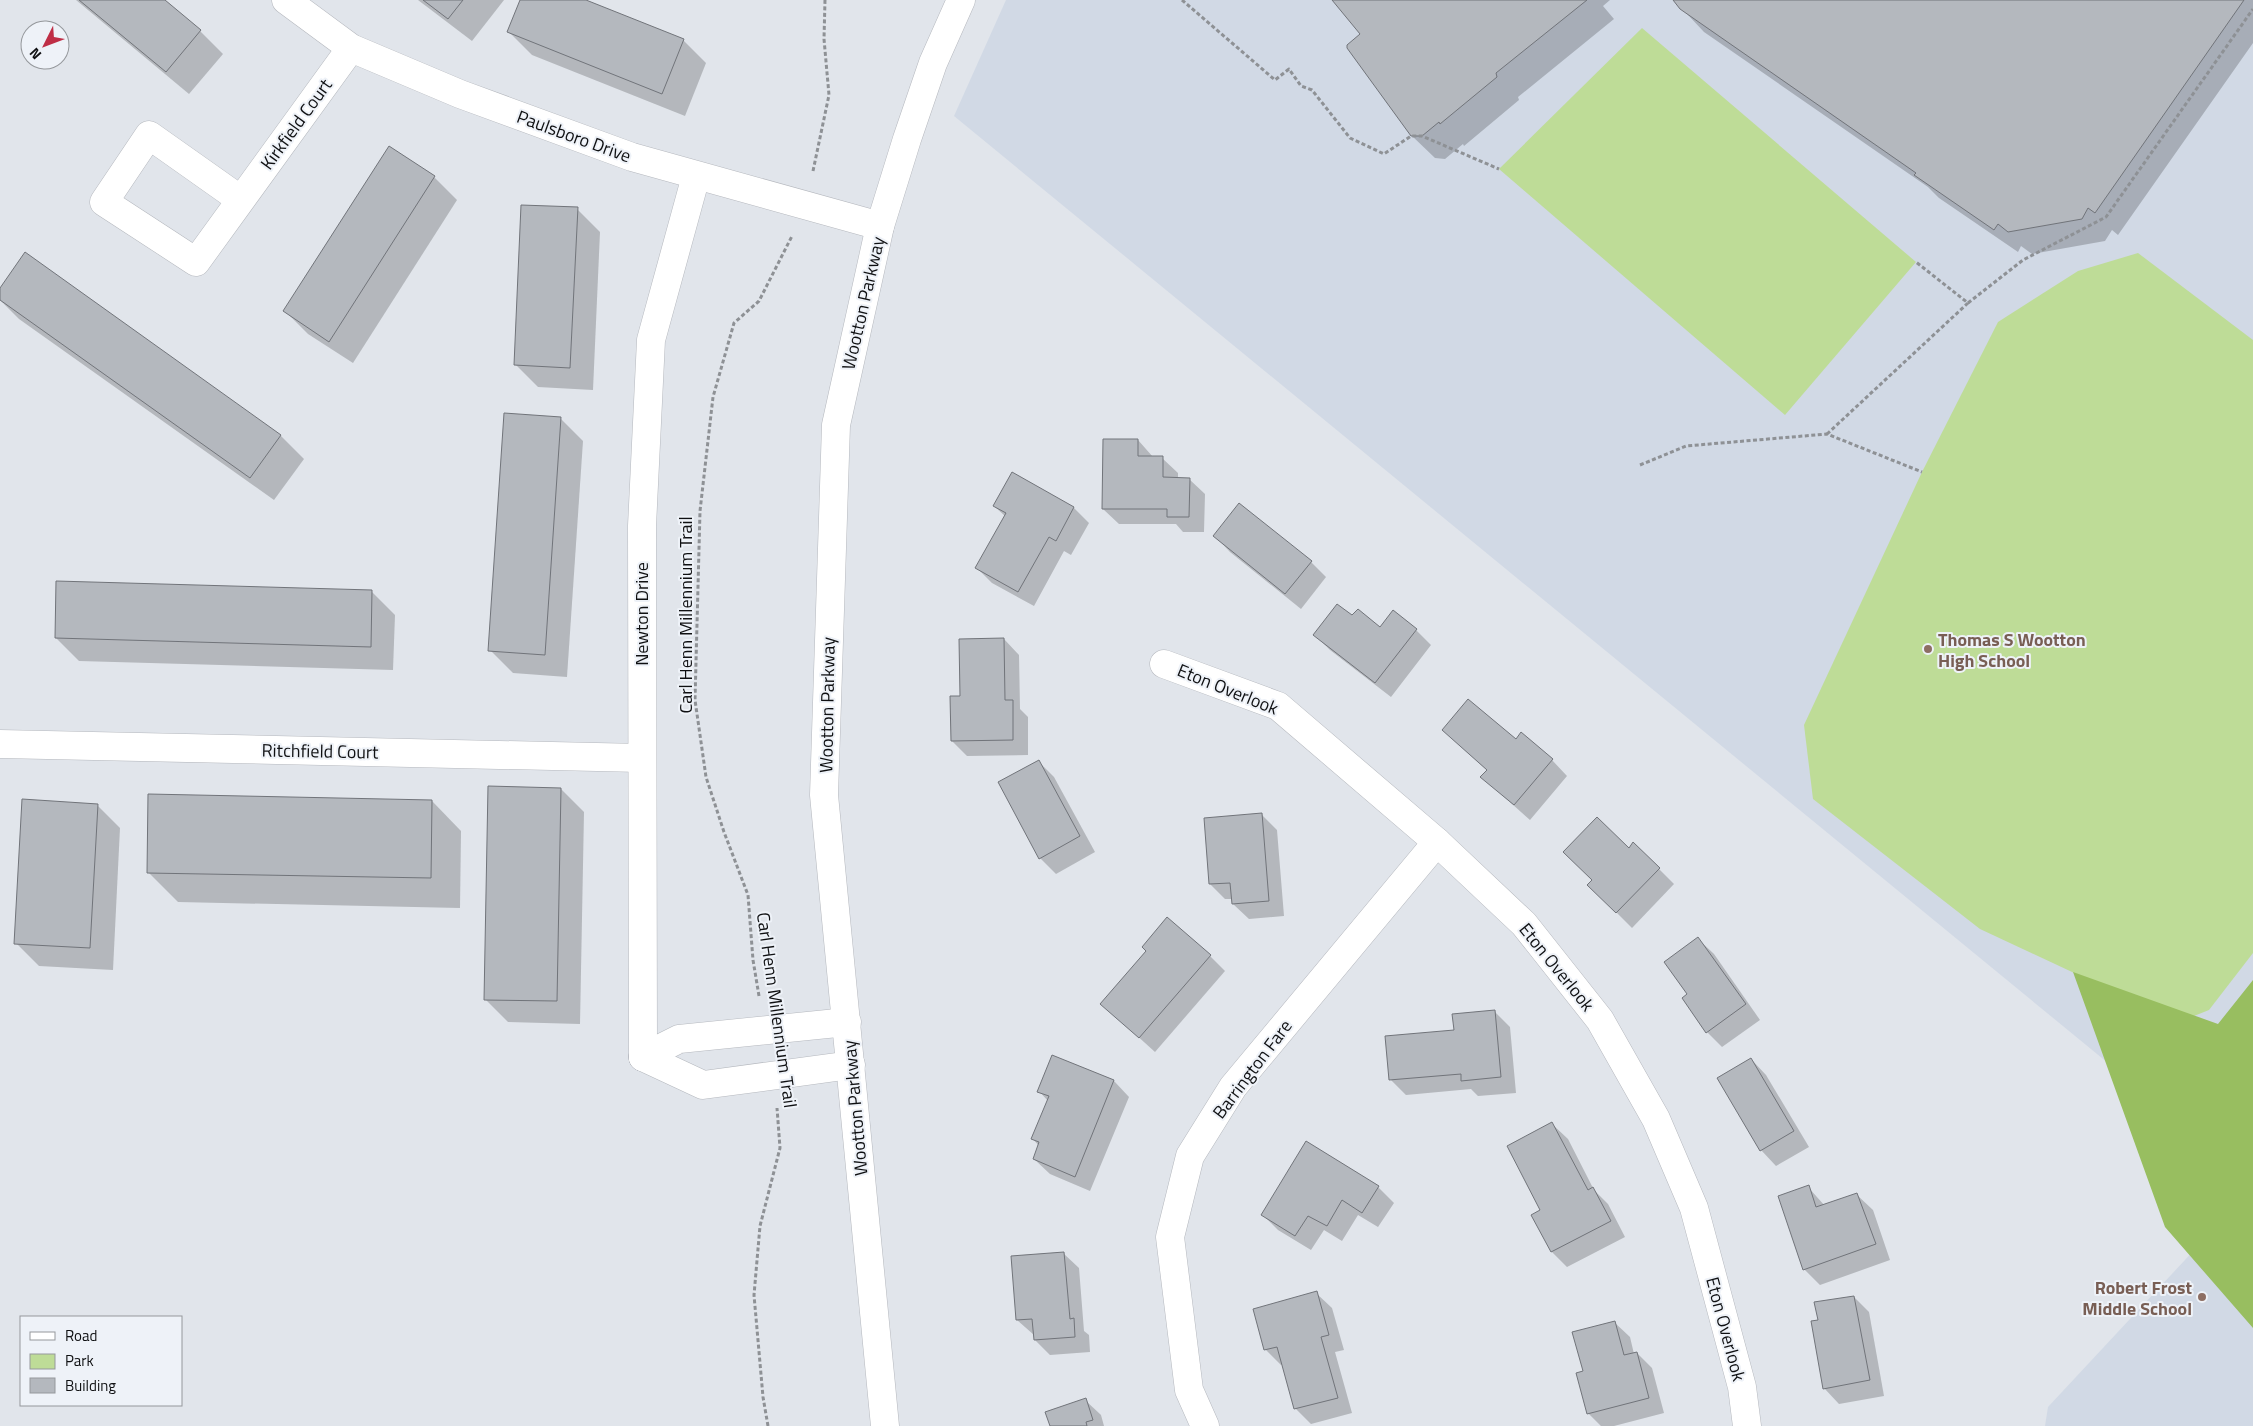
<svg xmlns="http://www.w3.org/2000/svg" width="2253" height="1426" viewBox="0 0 2253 1426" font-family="'Titillium Web',sans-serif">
  <rect width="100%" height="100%" fill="#e1e5eb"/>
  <g fill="#d1d9e5">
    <polygon points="1006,0 2253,0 2253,1182 954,116"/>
    <polygon points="2253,1187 2253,1426 2045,1426 2048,1407"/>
  </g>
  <g fill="#bedc97">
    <polygon points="1642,28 1916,262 1785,415 1499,169"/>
    <polygon points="2138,253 2253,340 2253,953 2209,1010 2179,1022 1980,929 1813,799 1804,725 1922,472 1998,322 2078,271"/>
  </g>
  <polygon fill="#98be60" points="2073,972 2218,1024 2253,980 2253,1328 2165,1227"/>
  <g fill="#0003">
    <polygon points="76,0 163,0 200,31 223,54 189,94"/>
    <polygon points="418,0 504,0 472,41"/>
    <polygon points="521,0 583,0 683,40 706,63 685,116 532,55 509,32"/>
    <polygon points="1334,0 1610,0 1603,6 1614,19 1518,97 1519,100 1464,146 1463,144 1445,159 1435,158 1411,135 1362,34"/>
    <polygon points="1674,0 2253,0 2253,43 2118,235 2112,230 2105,241 2032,254 2021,246 2018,252 1939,198 1928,187 1704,32"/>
    <polygon points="434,177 457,200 353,363 308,334 285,311"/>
    <polygon points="577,209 600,232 593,390 538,387 515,364"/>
    <polygon points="25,254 281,436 304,459 274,500 19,319 0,300 0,290"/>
    <polygon points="560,418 583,441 567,677 513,673 490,650"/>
    <polygon points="1138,440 1153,457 1162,458 1178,473 1178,479 1189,479 1205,494 1204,532 1183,532 1176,524 1119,524 1103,509"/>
    <polygon points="1012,474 1074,508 1089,523 1071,555 1064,551 1034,606 992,583 977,568 1005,516 994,506"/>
    <polygon points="1215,536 1311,562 1326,577 1301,609 1230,552"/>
    <polygon points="372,592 395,615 393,670 79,661 56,638"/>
    <polygon points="1352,617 1380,629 1416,630 1431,645 1391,697 1330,650 1314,634"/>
    <polygon points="1004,639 1019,655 1020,709 1028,717 1028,755 967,756 952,741"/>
    <polygon points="1443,730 1516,740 1552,760 1567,776 1530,820 1482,777 1488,771"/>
    <polygon points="1039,762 1054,777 1095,852 1056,874 1040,858 1000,783"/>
    <polygon points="561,789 584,812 580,1024 508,1022 485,999"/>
    <polygon points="432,801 461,831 460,908 178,902 148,872"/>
    <polygon points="97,805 120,828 113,970 39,966 16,943"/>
    <polygon points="1262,815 1277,830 1284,916 1249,919 1233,904 1233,899 1225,899 1210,884"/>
    <polygon points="1634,844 1674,884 1632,928 1589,885"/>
    <polygon points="1698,939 1714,954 1760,1020 1722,1047 1707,1032 1689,994"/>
    <polygon points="1210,956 1225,971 1155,1052 1102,1004"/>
    <polygon points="1494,1011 1510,1027 1516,1093 1478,1096 1471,1089 1406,1095 1391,1080 1455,1031"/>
    <polygon points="1053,1056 1114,1081 1129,1097 1090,1191 1050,1174 1034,1159 1039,1146 1033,1139 1048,1101 1039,1091"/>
    <polygon points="1751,1059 1766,1075 1809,1147 1776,1166 1761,1150"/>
    <polygon points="1552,1124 1568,1139 1594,1190 1608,1204 1625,1237 1567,1267 1552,1252 1542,1211"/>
    <polygon points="1307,1143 1378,1187 1394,1203 1378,1227 1358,1215 1342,1241 1324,1230 1311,1250 1278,1230 1262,1214"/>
    <polygon points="1808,1187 1825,1206 1857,1195 1873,1210 1890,1260 1820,1285 1804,1269"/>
    <polygon points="1063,1253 1079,1268 1084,1331 1089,1335 1090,1352 1050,1355 1035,1340 1034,1335 1017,1320"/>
    <polygon points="1316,1293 1332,1308 1344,1350 1335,1352 1352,1413 1311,1424 1296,1409 1283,1364 1281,1365 1265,1349"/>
    <polygon points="1854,1297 1869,1312 1884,1396 1839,1404 1824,1388"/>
    <polygon points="1614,1322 1630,1337 1634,1354 1637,1353 1652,1368 1664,1413 1614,1426 1601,1426 1588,1413 1584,1372"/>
    <polygon points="1085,1400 1101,1415 1104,1426 1051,1426"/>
  </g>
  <g fill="#b4b8be" stroke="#71747a">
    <polygon points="79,0 165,0 201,30 166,72"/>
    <polygon points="423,0 463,0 448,19"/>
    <polygon points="520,0 586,0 684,39 662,94 507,32"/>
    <polygon points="1332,0 1587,0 1496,73 1497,77 1440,124 1439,122 1422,136 1411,136 1347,48 1347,45 1360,34"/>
    <polygon points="1673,0 2244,0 2095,213 2088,208 2082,219 2008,232 1998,224 1994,230 1914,175 1916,173 1680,9"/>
    <polygon points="389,146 435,176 329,342 283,311"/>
    <polygon points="521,205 578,207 570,368 514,365"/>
    <polygon points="25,252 281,435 250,478 0,300 0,288"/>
    <polygon points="504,413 561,417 545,655 488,651"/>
    <polygon points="1103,439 1138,439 1138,456 1163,456 1163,477 1190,478 1189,517 1167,517 1167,509 1102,509"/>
    <polygon points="1012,472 1074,507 1056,541 1049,537 1018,592 975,568 1006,513 993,506"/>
    <polygon points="1239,503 1312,561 1285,594 1213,536"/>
    <polygon points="56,581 372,590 371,647 55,638"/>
    <polygon points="1337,604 1352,615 1358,609 1380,627 1393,610 1417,629 1375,683 1313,635"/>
    <polygon points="1004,638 1005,700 1013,700 1013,740 951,741 950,696 960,696 959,639"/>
    <polygon points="1468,699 1516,739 1521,732 1553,759 1514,805 1480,777 1487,770 1442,730"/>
    <polygon points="1039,760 1080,836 1039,859 998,782"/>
    <polygon points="488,786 561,788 557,1001 484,1000"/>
    <polygon points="148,794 432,800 431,878 147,873"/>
    <polygon points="22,799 98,804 90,948 14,944"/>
    <polygon points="1262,813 1269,901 1232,904 1230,883 1209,884 1204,818"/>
    <polygon points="1597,817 1629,848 1633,842 1660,868 1616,913 1587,885 1592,880 1563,852"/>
    <polygon points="1167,917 1211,955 1139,1038 1100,1004 1146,951 1142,947"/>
    <polygon points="1698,937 1746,1004 1706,1033 1682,998 1687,994 1664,962"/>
    <polygon points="1495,1010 1501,1077 1461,1081 1461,1074 1389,1080 1385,1036 1454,1030 1452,1014"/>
    <polygon points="1052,1055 1114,1080 1075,1177 1033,1159 1039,1142 1031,1139 1049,1096 1037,1092"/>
    <polygon points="1751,1058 1794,1131 1760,1151 1717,1078"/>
    <polygon points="1552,1122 1588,1190 1593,1187 1611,1221 1551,1252 1531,1215 1540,1210 1507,1146"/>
    <polygon points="1306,1141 1379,1186 1362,1213 1342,1200 1327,1226 1308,1216 1295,1236 1261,1215"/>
    <polygon points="1809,1185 1816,1207 1857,1193 1876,1244 1803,1270 1778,1196"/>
    <polygon points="1064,1252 1070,1319 1074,1318 1075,1337 1034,1340 1032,1319 1016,1320 1011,1256"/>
    <polygon points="1317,1291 1329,1335 1321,1337 1338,1398 1294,1409 1277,1347 1264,1350 1253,1309"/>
    <polygon points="1854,1296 1870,1380 1823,1389 1811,1321 1818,1320 1814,1302"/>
    <polygon points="1615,1321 1624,1355 1637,1352 1649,1398 1587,1414 1576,1373 1583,1371 1572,1332"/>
    <polygon points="1086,1398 1093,1420 1086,1422 1087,1426 1050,1426 1045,1412"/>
  </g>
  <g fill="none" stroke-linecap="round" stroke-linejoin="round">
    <defs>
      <g id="minor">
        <polyline points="286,0 351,48 460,94 632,157 880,226"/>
        <polyline points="241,200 149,135 104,202 196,262 351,48"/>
        <polyline points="1164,664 1278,706 1437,842 1524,924 1600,1020 1656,1119 1694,1208 1742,1387 1747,1426"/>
        <polyline points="0,744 641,758"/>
        <polyline points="643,1057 642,526 651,340 696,176"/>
        <polyline points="643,1057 703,1085 851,1065"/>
        <polyline points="643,1057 679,1039 847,1022"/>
        <polyline points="1205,1426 1189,1390 1170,1237 1190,1156 1233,1087 1437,842"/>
      </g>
      <polyline id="major" points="885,1426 824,795 836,425 880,226 907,139 933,63 961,0"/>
    </defs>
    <use href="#minor" stroke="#b5b8be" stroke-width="29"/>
    <use href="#major" stroke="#b5b8be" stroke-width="29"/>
    <g stroke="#8e9195" stroke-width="3" stroke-dasharray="4 2.5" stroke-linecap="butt">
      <polyline points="1182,0 1275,80 1289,69 1301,86 1312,90 1350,138 1384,154 1411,136 1422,136 1499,169"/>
      <polyline points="813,171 829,95 824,39 825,0"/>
      <polyline points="1968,303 2023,260 2106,217 2253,9"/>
      <polyline points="1827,434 1968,303 1916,262"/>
      <polyline points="1640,465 1686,446 1827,434 1922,472"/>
      <polyline points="759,996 753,960 748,895 724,832 706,777 695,700 700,511 713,397 734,323 759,301 792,236"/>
      <polyline points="768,1426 763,1397 754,1295 760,1226 780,1148 777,1108"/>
    </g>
    <use href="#minor" stroke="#fff" stroke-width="28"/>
    <use href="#major" stroke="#fff" stroke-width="28"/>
  </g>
  <g fill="#8d6e63" stroke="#eef2f8" stroke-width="2">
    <circle cx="1928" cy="649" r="5"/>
    <circle cx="2202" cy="1297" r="5"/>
  </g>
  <g text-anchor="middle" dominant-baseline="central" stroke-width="4" stroke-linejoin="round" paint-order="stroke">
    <g font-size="18" fill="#0f1012" stroke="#eef2f8">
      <text transform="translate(296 124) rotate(-54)">Kirkfield Court</text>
      <text transform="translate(574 136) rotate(20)">Paulsboro Drive</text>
      <text transform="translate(863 303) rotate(-77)">Wootton Parkway</text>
      <text transform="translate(641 614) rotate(-90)">Newton Drive</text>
      <text transform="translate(685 615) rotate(-90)">Carl Henn Millennium Trail</text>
      <text transform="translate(1228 689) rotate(22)">Eton Overlook</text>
      <text transform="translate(827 705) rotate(-89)">Wootton Parkway</text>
      <text transform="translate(320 751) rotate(1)">Ritchfield Court</text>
      <text transform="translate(1557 967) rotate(51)">Eton Overlook</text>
      <text transform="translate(777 1010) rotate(82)">Carl Henn Millennium Trail</text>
      <text transform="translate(1252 1069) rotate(-53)">Barrington Fare</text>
      <text transform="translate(855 1108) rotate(-95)">Wootton Parkway</text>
      <text transform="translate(1726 1329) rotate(75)">Eton Overlook</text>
    </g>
    <g font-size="18" font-weight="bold" fill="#785e54" stroke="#eef2f8" text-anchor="start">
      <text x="1938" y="639">Thomas S Wootton<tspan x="1938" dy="21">High School</tspan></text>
      <text x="2192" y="1287" text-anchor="end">Robert Frost<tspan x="2192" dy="21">Middle School</tspan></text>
    </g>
  </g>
  <rect x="20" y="1316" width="162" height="90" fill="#eef2f8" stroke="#95989c"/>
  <rect x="30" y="1332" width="25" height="8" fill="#ffffff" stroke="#95989c"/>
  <text x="65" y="1341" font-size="15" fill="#0f1012">Road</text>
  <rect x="30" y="1354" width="25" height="15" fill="#bedc97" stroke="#95989c"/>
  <text x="65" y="1366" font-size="15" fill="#0f1012">Park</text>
  <rect x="30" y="1378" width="25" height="15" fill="#b4b8be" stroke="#95989c"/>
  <text x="65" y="1391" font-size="15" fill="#0f1012">Building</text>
  <g transform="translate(45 45) rotate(228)"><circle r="24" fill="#eef2f8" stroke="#95989c"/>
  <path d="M0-4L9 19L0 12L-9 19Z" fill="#bf2e46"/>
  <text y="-8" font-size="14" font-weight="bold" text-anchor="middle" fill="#0f1012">N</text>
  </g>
</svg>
